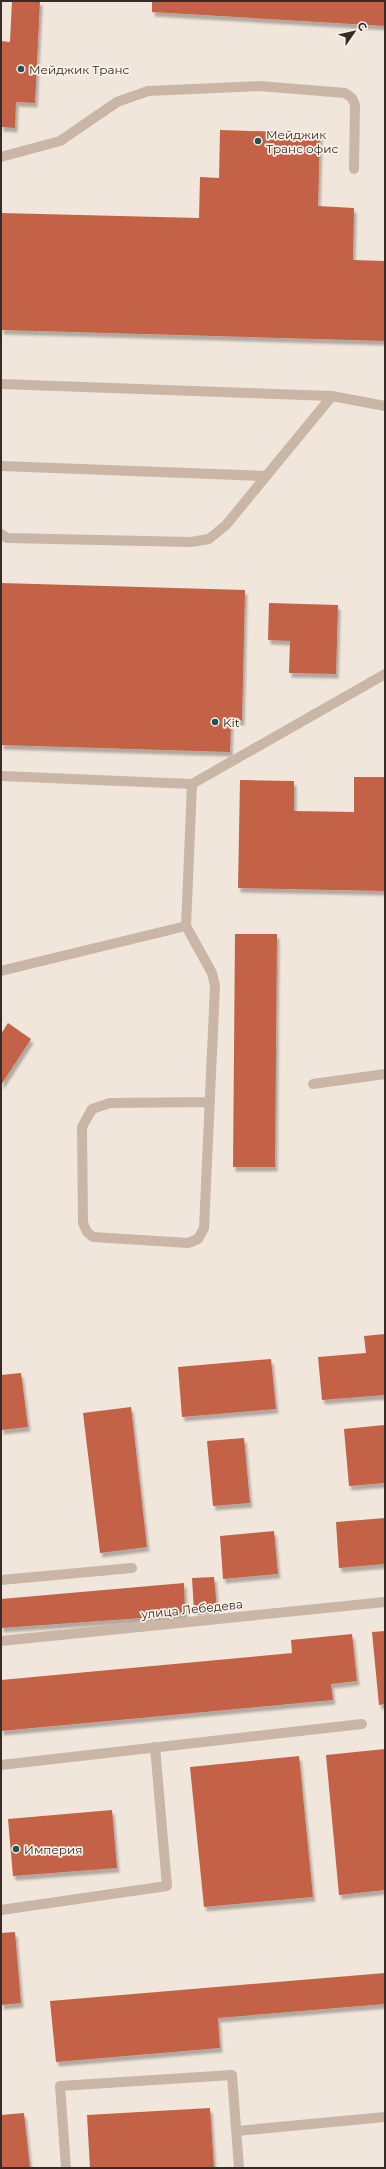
<svg xmlns="http://www.w3.org/2000/svg" width="386" height="2169" viewBox="0 0 386 2169" font-family="Montserrat,sans-serif">
  <defs>
    <filter id="shadow"><feDropShadow dx="2.5" dy="4.5" stdDeviation="1" flood-color="#0004"/></filter>
  </defs>
  <rect width="100%" height="100%" fill="#f1e6db"/>
  <g fill="#c46246" filter="url(#shadow)">
    <polygon points="12,1 40,1 35,103 16,102 15,128 1,127 1,41 10,42"/>
    <polygon points="152,1 385,1 385,26 152,12"/>
    <polygon points="220,130 320,133 318,206 354,208 353,260 385,261 385,341 1,330 1,213 199,218 200,177 219,178"/>
    <polygon points="1,583 245,590 242,721 231,721 230,752 1,745"/>
    <polygon points="269,603 338,605 336,674 289,673 290,641 268,640"/>
    <polygon points="354,777 385,777 385,891 238,888 240,780 294,781 294,811 354,812"/>
    <polygon points="235,934 277,934 275,1167 233,1167"/>
    <polygon points="8,1023 31,1039 1,1085 1,1034"/>
    <polygon points="385,1334 385,1395 322,1400 318,1357 366,1353 364,1336"/>
    <polygon points="271,1359 276,1409 182,1417 178,1367"/>
    <polygon points="21,1373 28,1427 1,1430 1,1375"/>
    <polygon points="131,1407 147,1547 100,1553 83,1413"/>
    <polygon points="384,1425 385,1483 349,1486 344,1429"/>
    <polygon points="244,1438 250,1503 213,1506 207,1441"/>
    <polygon points="385,1518 385,1564 339,1568 336,1522"/>
    <polygon points="274,1531 278,1574 223,1579 220,1536"/>
    <polygon points="214,1577 217,1609 194,1611 192,1578"/>
    <polygon points="184,1583 185,1615 1,1628 1,1599"/>
    <polygon points="385,1631 385,1704 379,1705 372,1632"/>
    <polygon points="352,1634 357,1681 331,1684 333,1700 1,1731 1,1680 292,1653 291,1640"/>
    <polygon points="385,1749 385,1890 339,1895 326,1755"/>
    <polygon points="299,1756 313,1897 204,1907 190,1767"/>
    <polygon points="112,1810 117,1868 13,1876 8,1819"/>
    <polygon points="15,1932 21,2003 1,2005 1,1933"/>
    <polygon points="385,1973 385,2004 218,2018 220,2048 56,2062 50,2001"/>
    <polygon points="210,2108 214,2168 90,2168 87,2115"/>
    <polygon points="24,2113 30,2168 1,2168 1,2115"/>
  </g>
  <g fill="none" stroke-linecap="round" stroke-linejoin="round">
    <g stroke="#c9b6a7" stroke-width="10">
      <polyline points="1,157 60,141 117,102 148,91 259,86 345,93 352,98 355,105 354,169"/>
      <polyline points="1,384 332,396"/>
      <polyline points="1,466 266,476"/>
      <polyline points="1,534 7,538 191,542 209,539 226,525 332,396 385,406"/>
      <polyline points="1,776 192,784 385,674"/>
      <polyline points="186,926 212,973 215,986 204,1228 198,1239 188,1243 93,1237 87,1232 83,1223 82,1127 92,1109 110,1103 209,1102"/>
      <polyline points="1,971 186,926 192,784"/>
      <polyline points="313,1084 385,1074"/>
      <polyline points="1,1580 132,1568"/>
      <polyline points="1,1765 362,1724"/>
      <polyline points="1,1910 167,1886 155,1747"/>
      <polyline points="237,2131 385,2117"/>
      <polyline points="66,2168 60,2086 232,2075 239,2168"/>
    </g>
    <polyline stroke="#c9b6a7" stroke-width="10" points="1,1641 385,1602"/>
  </g>
  <g fill="#1e5456" stroke="#f9f0e7" stroke-width="1.5">
    <circle cx="21" cy="69" r="4"/>
    <circle cx="258" cy="141" r="4"/>
    <circle cx="215" cy="722" r="4"/>
    <circle cx="16" cy="1849" r="4"/>
  </g>
  <g text-anchor="middle" dominant-baseline="central" stroke-width="3.5" stroke-linejoin="round" paint-order="stroke">
    <g font-size="12" fill="#362c27" stroke="#f9f0e7" text-anchor="start">
      <text x="29" y="69">Мейджик Транс</text>
      <text x="266" y="134">Мейджик<tspan x="266" dy="14">Транс офис</tspan></text>
      <text x="223" y="722">Kit</text>
      <text x="24" y="1849">Империя</text>
    </g>
    <g font-size="12" fill="#362c27" stroke="#f9f0e7">
      <text transform="translate(192 1609) rotate(-6)">улица Лебедева</text>
    </g>
  </g>
  <rect width="386" height="2169" fill="none" stroke="#362c27" stroke-width="4"/>
  <g transform="translate(354 32) rotate(56)" stroke="#f9f0e7" stroke-width="3" paint-order="stroke">
  <path d="M0-3L7 15L0 10L-7 15Z" fill="#362c27"/>
  <text y="-6" font-size="11" font-weight="bold" text-anchor="middle" fill="#362c27">С</text>
  </g>
</svg>
